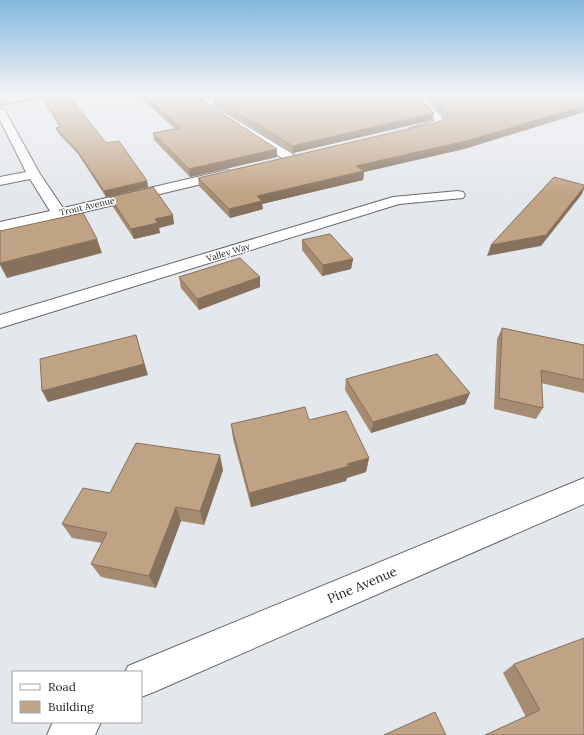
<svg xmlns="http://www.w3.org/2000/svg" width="584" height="735" viewBox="0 0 584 735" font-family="Lora,serif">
  <rect width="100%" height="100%" fill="#e4e7eb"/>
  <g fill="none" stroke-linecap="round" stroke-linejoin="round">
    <polygon fill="#6d8d9a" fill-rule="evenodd" points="56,94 65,94 0,106 0,104"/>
    <defs>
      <g id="minor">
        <path d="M244 94 249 97 247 99 219 101 210 104 296 156 298 159 296 162H288L199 104C208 92 231 95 244 94Z"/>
        <path d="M412 94H421L446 122C440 129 419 135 410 132L409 130 410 128 435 121Z"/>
        <polygon points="0,108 5,111 40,174 63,208 227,170 231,171 233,174 231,177 227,178 0,232 0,222 50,211 30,179 0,185 0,177 26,172 0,120"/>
        <polygon points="458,191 463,192 465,195 463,198 399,204 0,328 0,315 393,197"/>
        <polygon points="584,478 584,504 154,692 141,697 141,672 125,672 128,666"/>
        <polygon points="53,722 101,722 95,735 47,735"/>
      </g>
    </defs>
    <use href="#minor" stroke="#65686a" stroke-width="2"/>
    <use href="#minor" fill="#fff" fill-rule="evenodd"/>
  </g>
  <g fill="#a58b72">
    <polygon points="39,94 67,94 106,143 147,181 148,187 106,197 78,154 58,133 56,128 60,127"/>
    <polygon points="137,94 224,94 212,96 204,99 201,101 277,157 190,177 154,140 153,133 175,129"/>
    <polygon points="423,94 537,94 539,95 584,94 584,112 464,149 364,172 363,180 262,204 263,209 230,218 199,186 198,178 438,122 445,118"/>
    <polygon points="213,98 434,113 432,120 293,153 214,105"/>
    <polygon points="110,197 174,224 159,228 160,233 134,239 113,207"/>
    <polygon points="302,240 353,259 351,269 322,276 302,250"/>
    <polygon points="179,277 260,277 260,287 199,310 181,288"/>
    <polygon points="502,328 584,345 584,393 541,383 543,408 536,419 494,409 497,339"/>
    <polygon points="346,379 465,404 371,433 345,390"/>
    <polygon points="309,420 369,458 366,472 347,478 346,481 251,507 233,439 231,424"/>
    <polygon points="223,470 204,525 181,521 156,588 101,577 91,564 102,543 72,538 62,524 110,493"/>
    <polygon points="514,664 584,735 526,717 503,673"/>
  </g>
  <g fill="#86715c">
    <polygon points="200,94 224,94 212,96 204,99 198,104 197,97"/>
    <polygon points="584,106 584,112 464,149 364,172 363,180 262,204 263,209 230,218 229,209 257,196 356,166"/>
    <polygon points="434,113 432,120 293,153 293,146"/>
    <polygon points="277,149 277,157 190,177 189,169"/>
    <polygon points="147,181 148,187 106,197 104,191"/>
    <polygon points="584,187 584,189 582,194 541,246 487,256 491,245"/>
    <polygon points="173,215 174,224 159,228 160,233 134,239 131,229 155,219"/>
    <polygon points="97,239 102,253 7,278 0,265 0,263"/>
    <polygon points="353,259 351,269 322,276 323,265"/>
    <polygon points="260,277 260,287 199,310 197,299"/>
    <polygon points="136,335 148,375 48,402 42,391"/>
    <polygon points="470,393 465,404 371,433 373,422"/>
    <polygon points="220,455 223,470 204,525 200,511"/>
    <polygon points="369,458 366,472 347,478 346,481 251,507 249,493 347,464"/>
    <polygon points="176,507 181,521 156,588 149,576"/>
  </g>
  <g fill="#c0a284" stroke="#86715c">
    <polygon points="40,94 67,94 106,143 119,141 147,181 104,191 76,149 56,128 61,127"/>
    <polygon points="143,94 200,94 197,97 277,149 189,169 153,133 180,128"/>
    <polygon points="285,94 417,94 434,113 293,146 213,98 222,96"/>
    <polygon points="430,94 537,94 539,95 584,94 584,106 466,141 356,166 364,171 257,196 262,201 229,209 198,178 438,122 448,116 449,114"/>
    <polygon points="554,177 584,185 584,187 546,235 491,245"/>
    <polygon points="153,187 173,215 155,219 158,223 131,229 110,197"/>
    <polygon points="83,213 97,239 0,263 0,231"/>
    <polygon points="330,234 353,259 323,265 302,240"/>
    <polygon points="240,258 260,277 197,299 179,277"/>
    <polygon points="502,328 584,345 584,380 541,370 543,408 499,398"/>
    <polygon points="136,335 144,364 42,391 40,359"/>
    <polygon points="437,354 470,393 373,422 346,379"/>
    <polygon points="305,407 309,420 346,411 369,458 347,464 349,466 249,493 231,424"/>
    <polygon points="136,443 220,455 200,511 176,507 149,576 91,564 107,533 62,524 83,488 110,493"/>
    <polygon points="584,638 584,735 485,735 540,710 514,664"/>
    <polygon points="435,712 446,735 384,735"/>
  </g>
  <linearGradient id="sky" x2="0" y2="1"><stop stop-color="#84b7de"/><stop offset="0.48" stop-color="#f3f4f6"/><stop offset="1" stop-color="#f3f4f6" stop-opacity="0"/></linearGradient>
  <rect width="584" height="197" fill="url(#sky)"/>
  <g text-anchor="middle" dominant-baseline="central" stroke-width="3" stroke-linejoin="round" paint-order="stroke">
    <g font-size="9" fill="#1e1f20" stroke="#fff">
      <text transform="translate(87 206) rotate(-13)">Trout Avenue</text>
      <text transform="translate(228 252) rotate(-17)">Valley Way</text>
    </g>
    <g font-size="13" fill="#1e1f20" stroke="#fff">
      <text transform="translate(362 585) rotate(-23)">Pine Avenue</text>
    </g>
  </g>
  <rect x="12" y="671" width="130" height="52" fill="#ffffff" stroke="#a5a5a6"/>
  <rect x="20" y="684" width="20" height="6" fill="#ffffff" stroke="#a5a5a6"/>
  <text x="48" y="691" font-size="12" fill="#1e1f20">Road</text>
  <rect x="20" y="701" width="20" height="12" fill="#c0a284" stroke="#a5a5a6"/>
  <text x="48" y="711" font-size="12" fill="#1e1f20">Building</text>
</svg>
